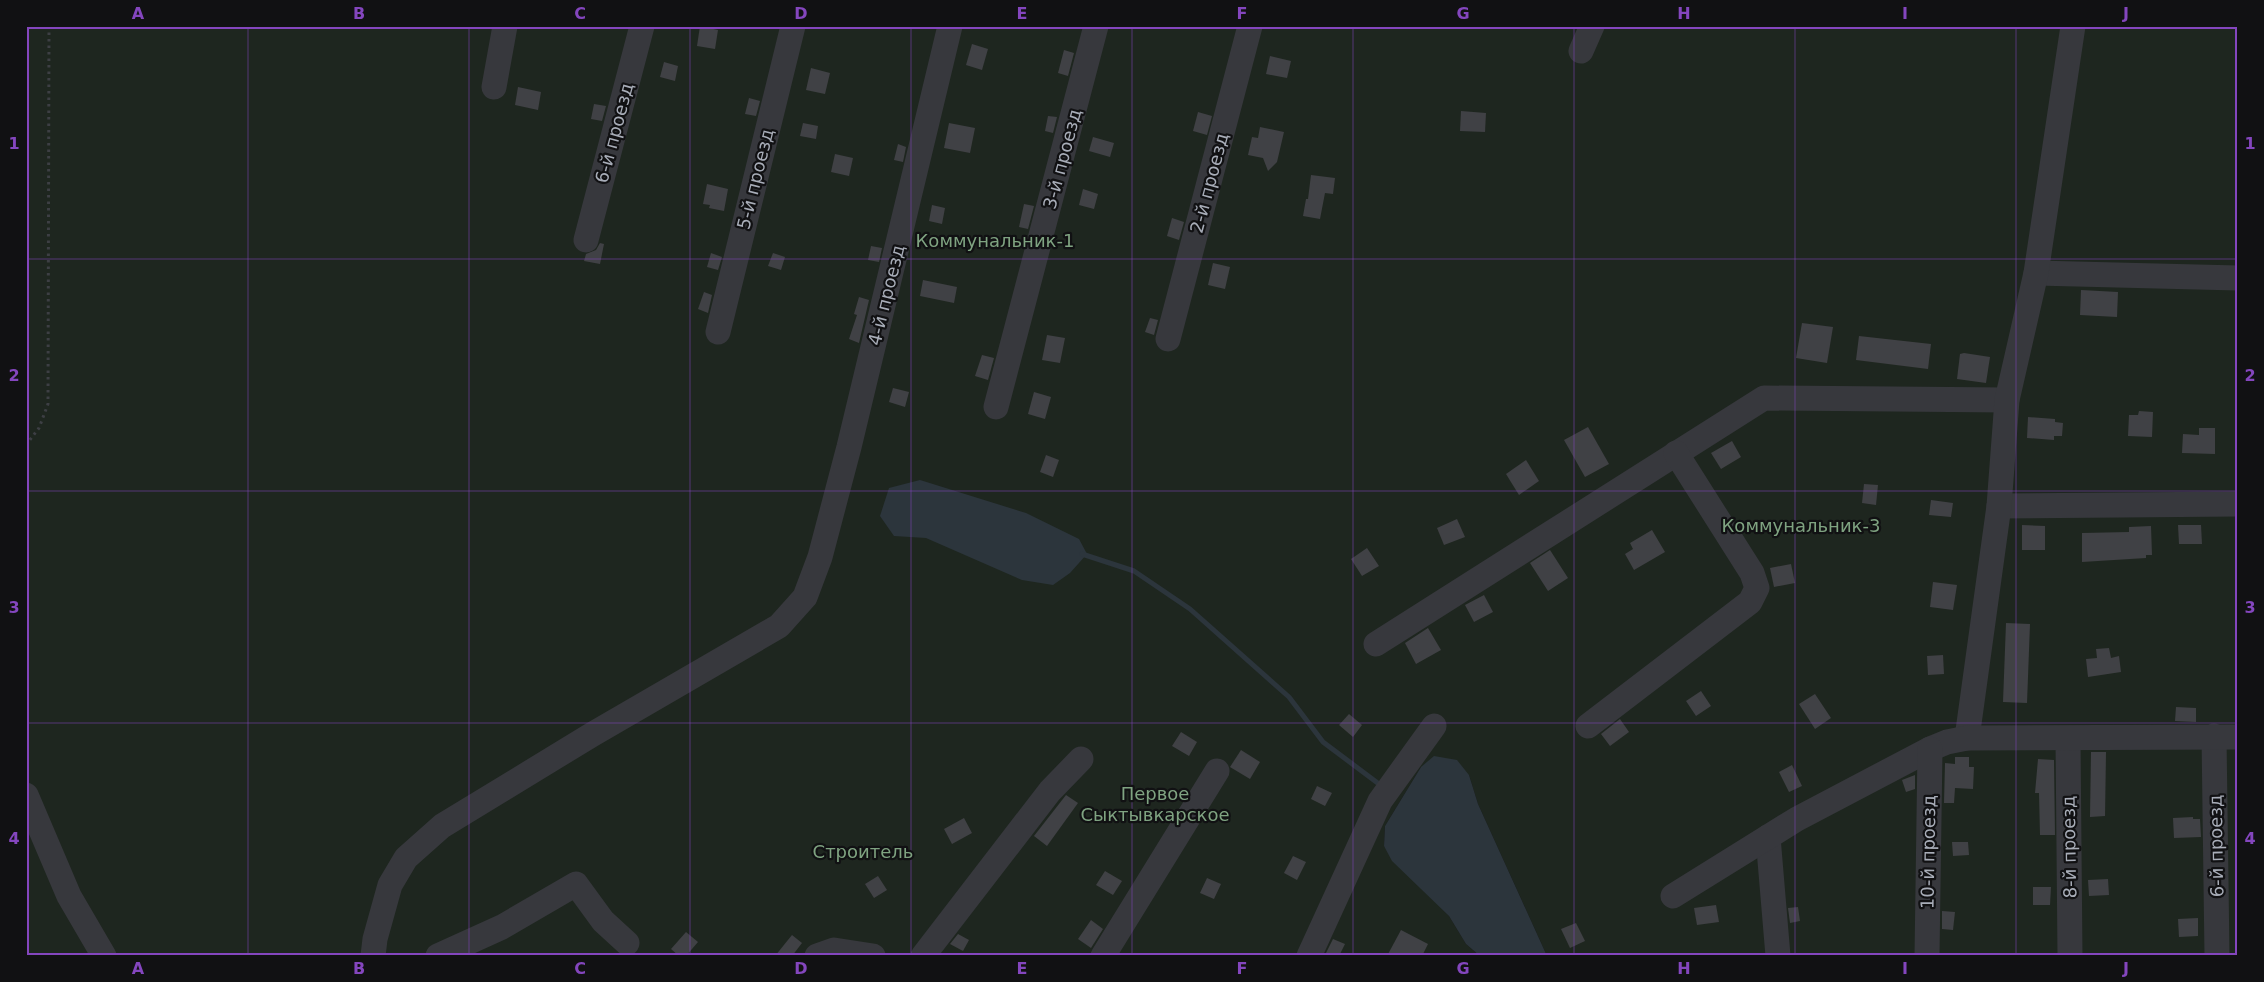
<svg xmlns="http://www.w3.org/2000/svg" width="2264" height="982" viewBox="0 0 2264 982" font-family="'DejaVu Sans',sans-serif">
  <rect width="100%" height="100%" fill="#161618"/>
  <polygon fill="#1e261f" points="26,26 2238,26 2238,956 1547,956 1478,804 1469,775 1421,767 1385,826 1384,846 1449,916 1466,944 1480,956 26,956"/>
  <g fill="#2c353c">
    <polygon points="920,480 1026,513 1079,539 1087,554 1070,573 1053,585 1022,580 926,538 894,536 880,516 889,488"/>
    <polygon points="1434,756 1457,760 1469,775 1478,804 1547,956 1480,956 1466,944 1449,916 1392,861 1384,846 1385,826 1421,767"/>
  </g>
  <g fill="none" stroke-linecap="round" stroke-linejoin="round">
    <polyline stroke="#2c353c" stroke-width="5" points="1082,554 1134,571 1190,609 1289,697 1323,742 1383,787"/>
  </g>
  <g fill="#404145">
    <polygon points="700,26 718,30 715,49 697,46"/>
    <polygon points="972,44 988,49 982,70 966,65"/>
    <polygon points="1064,50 1074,53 1068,76 1058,73"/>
    <polygon points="1270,56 1291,61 1287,78 1266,74"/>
    <polygon points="664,62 678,66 675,81 660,77"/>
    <polygon points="811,68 830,73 825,94 806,90"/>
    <polygon points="518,87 541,92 538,110 515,105"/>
    <polygon points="749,98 760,101 756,116 745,114"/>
    <polygon points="594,104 606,106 602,121 591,119"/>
    <polygon points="1461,111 1486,113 1485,132 1460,131"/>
    <polygon points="1198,112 1212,116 1207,135 1193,131"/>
    <polygon points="1048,116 1057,117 1053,133 1045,131"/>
    <polygon points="803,123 818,126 816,139 800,136"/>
    <polygon points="949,123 975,128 970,153 944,148"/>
    <polygon points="1260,127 1284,132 1277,162 1268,171 1263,158 1248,155 1252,137 1258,138"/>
    <polygon points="1093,137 1114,143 1110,157 1089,151"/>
    <polygon points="898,144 906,147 903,162 894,160"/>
    <polygon points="835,154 853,158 849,176 831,172"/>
    <polygon points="1311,175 1335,178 1333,194 1325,193 1320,219 1303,216 1306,199 1308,199"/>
    <polygon points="707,184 728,189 724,211 709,208 710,205 703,204"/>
    <polygon points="1083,189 1098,194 1094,209 1079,205"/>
    <polygon points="1024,204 1034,206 1028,229 1019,227"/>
    <polygon points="932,205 945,208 942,224 929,221"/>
    <polygon points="1172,218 1184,222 1179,240 1167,236"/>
    <polygon points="600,243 604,244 600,264 584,261 586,254 596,250"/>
    <polygon points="871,246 882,248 879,262 868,260"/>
    <polygon points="711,253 722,257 718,270 707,267"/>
    <polygon points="773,253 785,257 781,270 768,266"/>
    <polygon points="1213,263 1230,267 1225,289 1208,285"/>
    <polygon points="923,280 957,287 954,303 920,296"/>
    <polygon points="2081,290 2118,292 2117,317 2080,315"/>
    <polygon points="704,292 712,295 708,313 698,309"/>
    <polygon points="859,297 869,300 859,343 849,339 857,315 854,314"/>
    <polygon points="1150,318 1158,320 1154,335 1145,332"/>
    <polygon points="1802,323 1833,327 1827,363 1796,358"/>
    <polygon points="1047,335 1065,338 1060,363 1042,360"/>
    <polygon points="1859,336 1931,344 1928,369 1856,360"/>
    <polygon points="1964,353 1990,357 1986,383 1957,379 1960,354"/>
    <polygon points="982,355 994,358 988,380 975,376"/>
    <polygon points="893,388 909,392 905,407 889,402"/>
    <polygon points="1034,392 1051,397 1045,419 1028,414"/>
    <polygon points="2139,411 2153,412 2152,437 2128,436 2129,415 2138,415"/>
    <polygon points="2028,417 2055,419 2055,422 2063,423 2062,436 2054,436 2054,440 2027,438"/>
    <polygon points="1588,427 1609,464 1585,477 1564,440"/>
    <polygon points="2199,428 2215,428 2215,454 2182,453 2183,434 2199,435"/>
    <polygon points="1732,441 1741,457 1721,469 1711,453"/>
    <polygon points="1046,455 1059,460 1053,477 1040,472"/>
    <polygon points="1526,460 1539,481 1519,495 1506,474"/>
    <polygon points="1864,484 1878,485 1876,505 1862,503"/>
    <polygon points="1931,500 1953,503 1951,517 1929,515"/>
    <polygon points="1457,519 1465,537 1444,545 1437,528"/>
    <polygon points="2022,525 2045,526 2045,550 2022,550"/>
    <polygon points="2178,525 2201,525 2202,544 2179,544"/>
    <polygon points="2151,526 2152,555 2146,555 2146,558 2082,562 2082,533 2129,532 2129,527"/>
    <polygon points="1652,530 1665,552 1634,570 1625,554 1633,549 1630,543"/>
    <polygon points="1367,548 1379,566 1362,576 1351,559"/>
    <polygon points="1550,550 1568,578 1548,591 1530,563"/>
    <polygon points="1791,564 1795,583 1774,587 1770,568"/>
    <polygon points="1933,582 1957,585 1953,610 1930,607"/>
    <polygon points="1484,595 1493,612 1474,622 1465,605"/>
    <polygon points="2006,623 2030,624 2027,703 2003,702"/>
    <polygon points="1428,628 1441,650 1416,664 1405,643"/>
    <polygon points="2109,648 2111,658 2119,656 2121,672 2088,677 2086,659 2097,658 2096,649"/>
    <polygon points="1943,655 1944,674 1928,675 1927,656"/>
    <polygon points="1701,691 1711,706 1696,716 1686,701"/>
    <polygon points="1815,694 1831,718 1815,729 1799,704"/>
    <polygon points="2176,707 2196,708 2196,722 2175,721"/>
    <polygon points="1349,714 1362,725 1353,737 1339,725"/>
    <polygon points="1620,719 1629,732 1610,746 1601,734"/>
    <polygon points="1181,732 1197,742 1189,756 1172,746"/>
    <polygon points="1241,750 1260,762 1250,779 1230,767"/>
    <polygon points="2091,752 2106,752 2105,816 2090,817"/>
    <polygon points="1955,757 1969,757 1969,767 1974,767 1973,789 1955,788 1954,803 1944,803 1945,763 1955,764"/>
    <polygon points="2038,759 2054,760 2055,835 2040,835 2039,793 2035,793"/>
    <polygon points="1792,765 1802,786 1789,792 1779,772"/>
    <polygon points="1915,775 1915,789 1906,792 1902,780"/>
    <polygon points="1317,786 1332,793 1325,806 1311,799"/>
    <polygon points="1066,795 1078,803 1047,846 1034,836"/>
    <polygon points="2193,817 2193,819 2200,819 2201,837 2174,838 2173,818"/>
    <polygon points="964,818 972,833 952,844 944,829"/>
    <polygon points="1952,842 1968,842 1969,855 1953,856"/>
    <polygon points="1293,856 1306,862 1297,880 1284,873"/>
    <polygon points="1105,871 1122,881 1113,895 1096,885"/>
    <polygon points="878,876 887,890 874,898 865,884"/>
    <polygon points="1207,878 1221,884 1214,899 1200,893"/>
    <polygon points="2108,879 2109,895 2089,896 2088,880"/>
    <polygon points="2033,887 2051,887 2050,905 2033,905"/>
    <polygon points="1716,905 1719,922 1697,925 1694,908"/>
    <polygon points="1798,907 1800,921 1790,923 1788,908"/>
    <polygon points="1942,911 1955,912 1953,930 1942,929"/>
    <polygon points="2198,918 2198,936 2179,937 2178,919"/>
    <polygon points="1091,920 1103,929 1091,948 1078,939"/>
    <polygon points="1576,923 1585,941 1570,948 1561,929"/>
    <polygon points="1401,930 1428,944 1422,956 1387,956"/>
    <polygon points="686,932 698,942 686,956 679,956 671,949"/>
    <polygon points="958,934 969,940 963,951 950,944"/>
    <polygon points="792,935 802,943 792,956 775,956"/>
    <polygon points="1333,939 1345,944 1339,956 1326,953"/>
  </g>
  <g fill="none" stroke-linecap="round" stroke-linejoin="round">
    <polyline stroke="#3d3f44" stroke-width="3" stroke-dasharray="2.5 4" stroke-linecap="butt" points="26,445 39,428 48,404 49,26"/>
    <g stroke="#37383d" stroke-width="25">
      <polyline points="1581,51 1592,26"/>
      <polyline points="494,87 505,26"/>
      <polyline points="586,240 642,26"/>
      <polyline points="2036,273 2238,278"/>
      <polyline points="718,332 793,26"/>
      <polyline points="1168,339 1250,26"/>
      <polyline points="996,407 1096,26"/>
      <polyline points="1999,506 2238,504"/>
      <polyline points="1376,644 1764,398 2007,400"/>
      <polyline points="1588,726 1750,602 1757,588 1752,573 1676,453"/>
      <polyline points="2214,736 2217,956"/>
      <polyline points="1967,738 1999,506 2007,400 2036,273 2073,26"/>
      <polyline points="2068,739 2070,956"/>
      <polyline points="26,795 69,896 104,956"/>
      <polyline points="1768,837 1778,956"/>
      <polyline points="1673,896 1797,819 1930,749 1947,742 1967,738 2238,737"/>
      <polyline points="373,956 375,939 390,885 406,858 442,826 593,734 779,626 805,597 820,557 849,447 950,26"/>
      <polyline points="438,956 502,927 576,884 603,921 627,943"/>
      <polyline points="817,956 834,950 873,956"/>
      <polyline points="923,956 1050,791 1081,759"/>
      <polyline points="1103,956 1217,771"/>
      <polyline points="1309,956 1380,801 1434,726"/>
      <polyline points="1927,956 1930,749"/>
    </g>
  </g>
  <path fill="none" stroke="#8446be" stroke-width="1" stroke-opacity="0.55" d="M248 26V956M469 26V956M690 26V956M911 26V956M1132 26V956M1353 26V956M1574 26V956M1795 26V956M2016 26V956M26 259H2238M26 491H2238M26 723H2238"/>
  <g text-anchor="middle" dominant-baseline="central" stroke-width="4.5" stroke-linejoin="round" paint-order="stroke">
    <g font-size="18" fill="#a8adb8" stroke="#111113">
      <text transform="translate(614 133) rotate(-75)">6-й проезд</text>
      <text transform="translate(1062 159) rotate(-75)">3-й проезд</text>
      <text transform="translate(755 179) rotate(-76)">5-й проезд</text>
      <text transform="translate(1209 183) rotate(-75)">2-й проезд</text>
      <text transform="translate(886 295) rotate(-76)">4-й проезд</text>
      <text transform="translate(2216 846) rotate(-91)">6-й проезд</text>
      <text transform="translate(2069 847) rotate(-91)">8-й проезд</text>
      <text transform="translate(1928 852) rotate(-89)">10-й проезд</text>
    </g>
    <g font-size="18" fill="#7fa381" stroke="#111113">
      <text x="995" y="240">Коммунальник-1</text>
      <text x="1801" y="525">Коммунальник-3</text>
      <text x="1155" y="793">Первое<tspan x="1155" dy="21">Сыктывкарское</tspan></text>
      <text x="863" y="851">Строитель</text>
    </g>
  </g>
  <rect width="2264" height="982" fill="none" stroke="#111113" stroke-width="55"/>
  <rect x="28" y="28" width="2208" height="926" fill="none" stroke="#8446be" stroke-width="2"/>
  <g font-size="16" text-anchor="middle" font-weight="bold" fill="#8446be">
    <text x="138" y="19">A</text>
    <text x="359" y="19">B</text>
    <text x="580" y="19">C</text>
    <text x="801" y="19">D</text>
    <text x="1022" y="19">E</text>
    <text x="1242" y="19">F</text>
    <text x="1463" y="19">G</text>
    <text x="1684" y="19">H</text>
    <text x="1905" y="19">I</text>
    <text x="2126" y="19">J</text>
    <text x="14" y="149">1</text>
    <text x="2250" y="149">1</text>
    <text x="14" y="381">2</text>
    <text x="2250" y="381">2</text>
    <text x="14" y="613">3</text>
    <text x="2250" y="613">3</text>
    <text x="14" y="844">4</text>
    <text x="2250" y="844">4</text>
    <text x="138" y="974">A</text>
    <text x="359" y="974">B</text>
    <text x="580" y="974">C</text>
    <text x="801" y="974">D</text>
    <text x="1022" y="974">E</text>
    <text x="1242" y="974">F</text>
    <text x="1463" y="974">G</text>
    <text x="1684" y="974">H</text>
    <text x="1905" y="974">I</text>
    <text x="2126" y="974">J</text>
  </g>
</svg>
